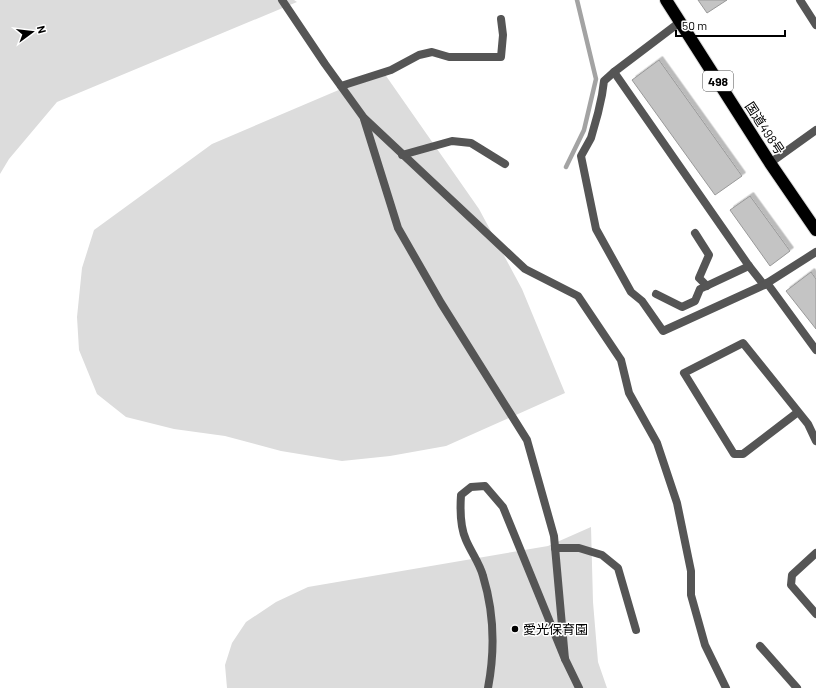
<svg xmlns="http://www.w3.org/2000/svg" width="816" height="688" viewBox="0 0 816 688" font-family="Barlow,'Noto Sans JP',sans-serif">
  <defs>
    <filter id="shadow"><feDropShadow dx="3.5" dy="-3.5" stdDeviation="0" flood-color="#0004"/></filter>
  </defs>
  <rect width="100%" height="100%" fill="#fff"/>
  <g fill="#dcdcdc">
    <polygon points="0,0 294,0 297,2 57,102 9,159 0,174"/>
    <polygon points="384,73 479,209 522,289 565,393 446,446 390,456 342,461 281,451 225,436 174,429 126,417 97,394 79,350 77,317 82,268 94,230 212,144 341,89"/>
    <polygon points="591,527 593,602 598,662 607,688 227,688 225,665 232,643 246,622 276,602 308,587 548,546"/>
  </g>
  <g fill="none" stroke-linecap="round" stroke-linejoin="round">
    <polyline stroke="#a3a3a3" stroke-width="4.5" points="566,167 584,130 596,79 577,0"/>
  </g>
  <g fill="#c4c4c4" stroke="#999" filter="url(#shadow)">
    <polygon points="698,0 727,0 707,13"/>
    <polygon points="659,60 742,176 715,195 632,80"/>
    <polygon points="750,196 790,251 770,266 730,210"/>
    <polygon points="811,272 816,279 816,329 786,291"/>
  </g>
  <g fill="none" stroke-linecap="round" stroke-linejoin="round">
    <defs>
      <polyline id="highway" points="666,0 770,163 816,230"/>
    </defs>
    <use href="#highway" stroke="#dbdbdb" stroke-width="14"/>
    <g stroke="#555" stroke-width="8">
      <polyline points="282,0 325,64 364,118 525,269 578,296 621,360 629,393 657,443 677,503 691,571 691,595 705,645 726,688"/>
      <polyline points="800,0 816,25"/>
      <polyline points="680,22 614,72 749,266 764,285"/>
      <polyline points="614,72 604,81 602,95 598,113 591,138 581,156 596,229 631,292 642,301 663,331 764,285 816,252"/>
      <polyline points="341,86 391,70 419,55 432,52 449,57 501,57 503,35 501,19"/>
      <polyline points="364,119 398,228 441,303 527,440 554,536 565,659"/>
      <polyline points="402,155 452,141 471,143 505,164"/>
      <polyline points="770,163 816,130"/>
      <polyline points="695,233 709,255 699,278 707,286"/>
      <polyline points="767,283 816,350"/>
      <polyline points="656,294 682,307 695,301 700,289 749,266"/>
      <polyline points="798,412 743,454 734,454 684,373 743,343 808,424 816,441"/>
      <polyline points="555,548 579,548 602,555 618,568 636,630"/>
      <polyline points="816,553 792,575 791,585 816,614"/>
      <polyline points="760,646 797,688"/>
      <path d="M488 688C495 651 494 612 483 576 480 564 471 552 466 540 460 527 460 510 461 495L471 487 485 486 503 507 565 659 579 688"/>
    </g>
    <use href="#highway" stroke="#000" stroke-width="12"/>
  </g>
  <circle fill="#000" stroke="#fff" stroke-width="1.5" cx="515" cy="629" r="4"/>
  <g text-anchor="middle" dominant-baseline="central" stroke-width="3" stroke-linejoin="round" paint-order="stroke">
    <rect fill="#fff" stroke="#4c4c4c" stroke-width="1" x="703" y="71" width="30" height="20" rx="3"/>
    <g font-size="12" font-weight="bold" fill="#000">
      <text x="718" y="81">498</text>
    </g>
    <g font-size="13" fill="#000" stroke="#fff">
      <text transform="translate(765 128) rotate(57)">国道498号</text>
    </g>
    <g font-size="13" fill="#000" stroke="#fff" text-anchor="start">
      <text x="523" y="629">愛光保育園</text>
    </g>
  </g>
  <g transform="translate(32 32) rotate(75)" stroke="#ffffff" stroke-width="3" paint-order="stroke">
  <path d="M0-3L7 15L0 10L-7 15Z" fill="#000000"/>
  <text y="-6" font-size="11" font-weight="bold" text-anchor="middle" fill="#000000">N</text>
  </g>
  <path d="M676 30v6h109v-6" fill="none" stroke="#000000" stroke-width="2"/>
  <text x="682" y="30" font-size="12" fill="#000000" stroke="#ffffff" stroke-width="3" paint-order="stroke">50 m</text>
</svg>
